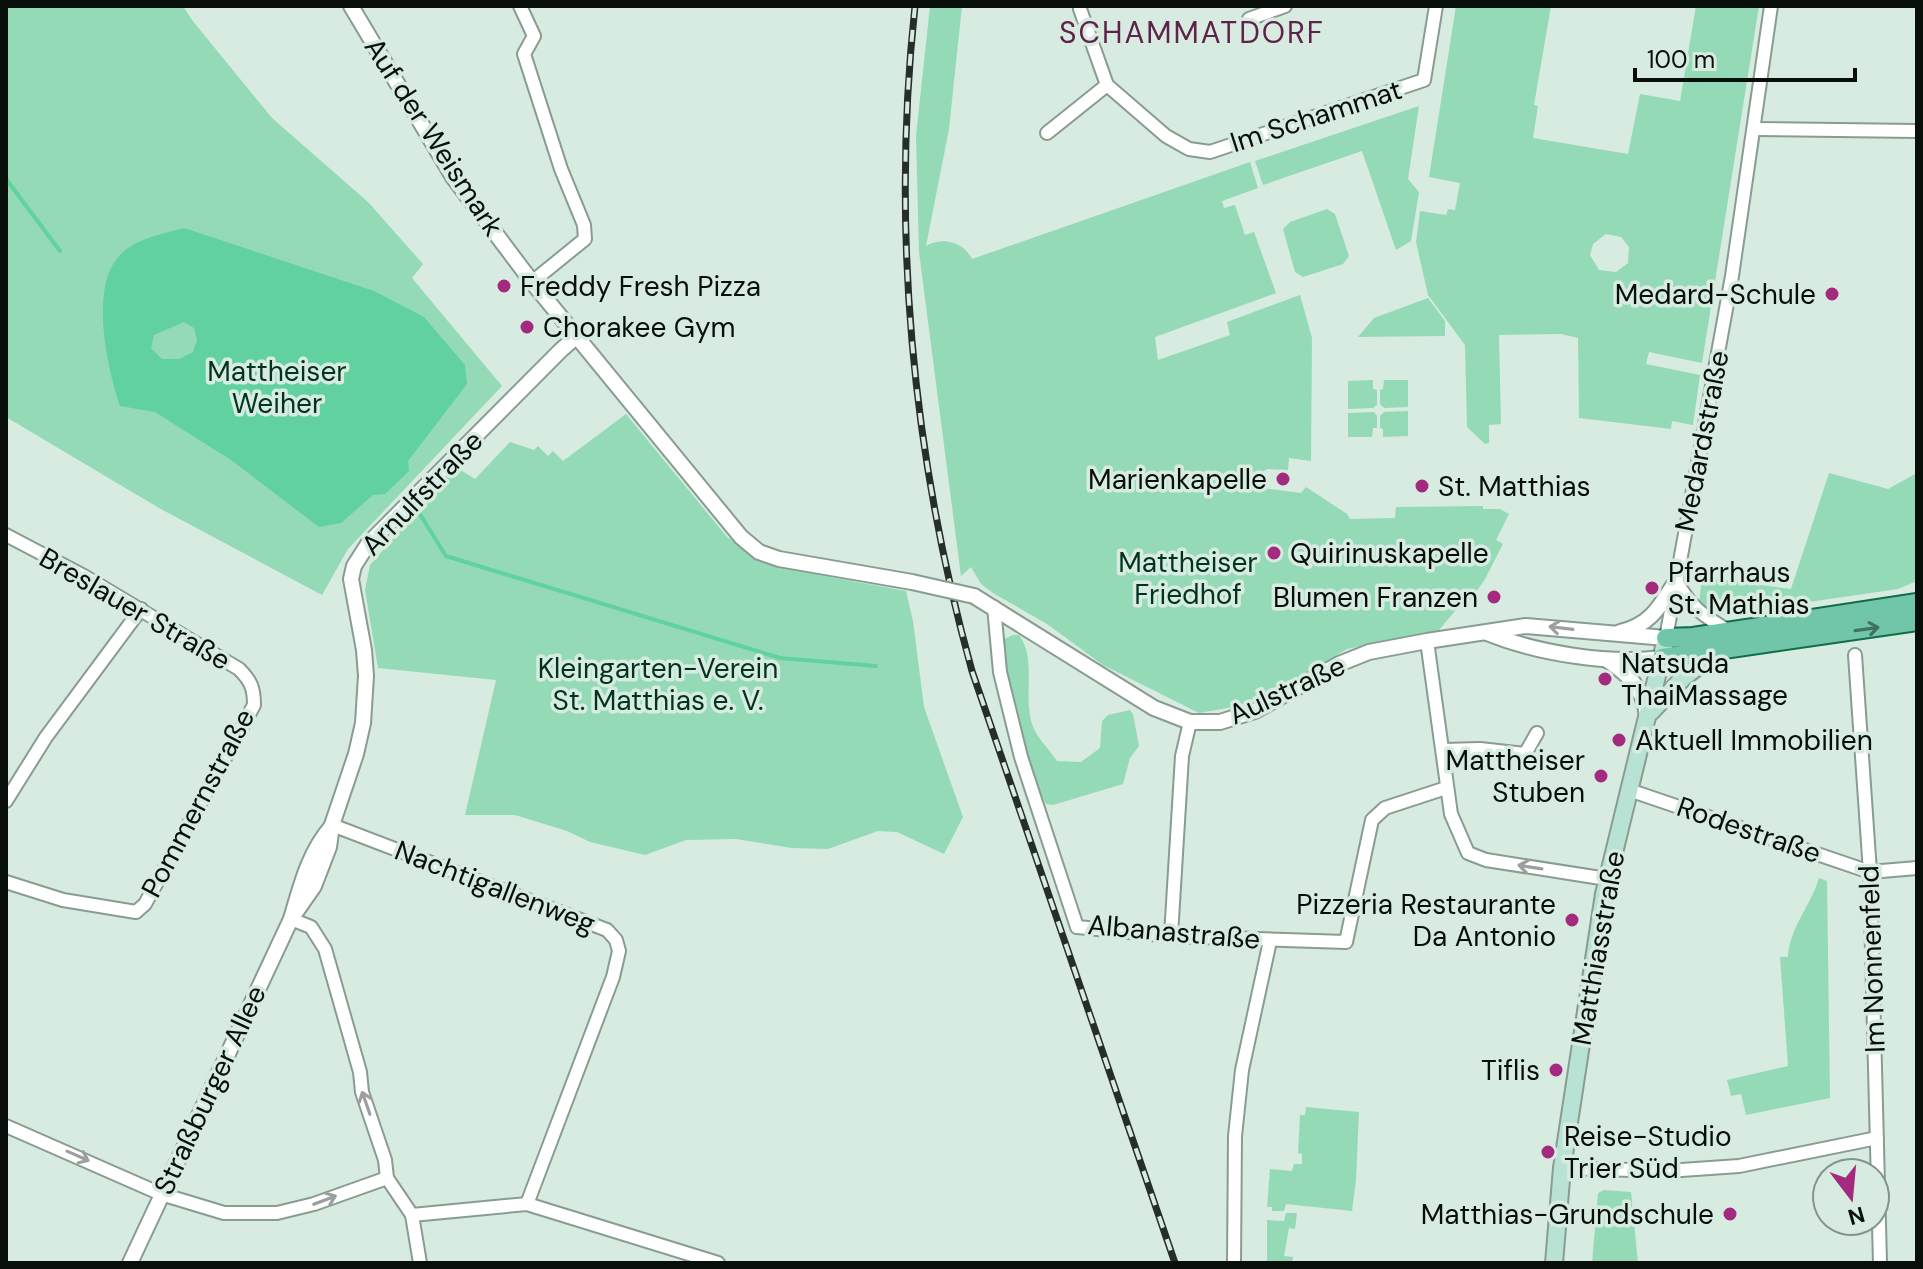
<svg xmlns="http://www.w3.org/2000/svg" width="1923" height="1269" viewBox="0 0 1923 1269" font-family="'DM Sans',sans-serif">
  <rect width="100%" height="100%" fill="#d7ebe0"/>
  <g fill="#94dab7" fill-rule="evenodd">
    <polygon points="6,6 183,6 192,20 272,118 368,202 423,264 412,278 502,386 348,549 322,595 159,508 6,417"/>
    <path d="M930 6H962L949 129 926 246C942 237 963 241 972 259L1250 162 1258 188 1222 201 1224 208 1235 205 1245 235 1254 232 1276 293 1155 337 1158 360 1230 335 1227 322 1300 295 1312 338 1311 461 1289 458 1288 470 1267 469 1261 473 1259 482 1263 488 1301 493 1306 487 1347 514 1350 519 1395 518 1396 507 1483 506V509H1500L1509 514 1496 540 1503 544 1485 579 1470 601 1465 599 1439 630 1347 649 1284 686 1239 706 1199 713 1103 665 1047 624 993 593 981 584 971 567 961 576 919 252 916 136Z"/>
    <path d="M1456 6H1551L1534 105 1538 106 1533 138 1628 154 1640 94 1680 101 1696 6H1759L1702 363 1649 352 1646 364 1700 375 1693 425 1672 421 1671 429 1579 418 1578 338 1561 334 1499 335 1501 424 1489 425V443L1485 444 1467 427 1465 345 1428 295 1416 242 1420 211 1446 215 1448 209 1455 210 1460 183 1429 177ZM1606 234 1621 237 1629 247 1628 263 1616 272 1599 270 1590 255 1593 244Z"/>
    <polygon points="1419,106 1408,179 1419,192 1411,241 1396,250 1362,151 1263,185 1255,161"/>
    <polygon points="1327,209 1335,214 1349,256 1343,264 1303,277 1295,272 1283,229 1290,222"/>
    <polygon points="1428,298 1445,321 1445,336 1358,337 1374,318"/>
    <polygon points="1373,380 1373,389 1377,390 1377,405 1373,408 1348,409 1348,381"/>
    <polygon points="1384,380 1408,380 1408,407 1384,408 1380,404 1380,390 1383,389"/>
    <polygon points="1408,411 1408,436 1383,437 1383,429 1380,428 1380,416 1384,412"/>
    <polygon points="1374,412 1377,416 1377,428 1373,428 1372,437 1348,437 1348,413"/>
    <path d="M626 414 727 537C773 573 849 579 906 591L913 621 924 707 963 817 944 854 897 832 878 831 828 849 792 848 736 839 686 840 645 855 590 842 567 831 515 815H465L496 680 378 668 365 590 370 565 456 467 475 479 510 442 534 450 538 446 548 456 553 451 563 461Z"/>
    <polygon points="1829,473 1888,489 1915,474 1917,484 1917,581 1898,589 1719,615 1705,613 1699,603 1702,577 1791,589"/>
    <path d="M1013 635H1019C1038 660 1021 699 1034 729 1039 740 1050 750 1057 761L1081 762 1100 748 1102 721 1108 715 1130 710 1133 714 1139 746 1130 758 1123 784 1053 805 1046 804C1036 787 1033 761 1023 748L1001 648 1004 639Z"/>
    <path d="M1819 878 1827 881 1830 1098 1746 1115 1741 1094 1731 1096 1727 1080 1788 1066 1780 957H1788C1789 929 1811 905 1819 878Z"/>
    <polygon points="1306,1107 1359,1112 1356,1180 1352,1211 1286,1204 1284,1211 1272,1211 1272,1207 1267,1207 1270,1169 1292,1171 1294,1164 1302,1164 1302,1154 1298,1153 1300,1115 1305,1115"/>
    <polygon points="1604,1190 1631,1192 1638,1263 1592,1263 1598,1193"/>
    <polygon points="1286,1213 1297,1213 1295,1229 1289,1228 1284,1256 1293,1257 1292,1263 1267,1263 1267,1220 1284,1221"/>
  </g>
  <path fill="#61d1a0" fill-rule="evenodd" d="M184 228 374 291 424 317 465 365 467 384 408 461 409 471 385 494 373 495 341 523 319 527 231 460 155 412 120 406C107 368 89 286 120 255 136 238 163 234 184 228ZM184 322 194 328 197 340 193 352 179 359H162L151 348 154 335Z"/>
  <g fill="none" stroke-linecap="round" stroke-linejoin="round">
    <g stroke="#61d1a0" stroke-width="4">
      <polyline points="6,179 60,251"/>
      <polyline points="416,508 446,556 780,658 876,666"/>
    </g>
    <defs>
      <g id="minor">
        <polyline points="520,6 534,36 524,54 561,169 584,225 585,239 532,282"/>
        <polyline points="1080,9 1107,85 1166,136 1189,149 1210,152 1424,80 1436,6"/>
        <polyline points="1249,19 1285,6"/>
        <polyline points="1754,129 1917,131"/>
        <polyline points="1047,133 1107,85"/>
        <path d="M6 535 84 576 239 669C251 681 254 688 254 705L145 904 136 912 63 900 6 882"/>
        <path d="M1676 581C1691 607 1703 616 1729 631"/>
        <polyline points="994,607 1000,672 1021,757 1077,927 1171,936 1346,942 1372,820 1385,808 1446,788"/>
        <polyline points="1666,638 1732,276 1771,6"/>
        <polyline points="1427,641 1451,814 1468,853 1486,860 1607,879"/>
        <polyline points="1855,655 1870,872 1880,1263"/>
        <polyline points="1443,750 1480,749 1525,754 1537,733"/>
        <polyline points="1629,790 1870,872 1917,868"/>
        <polyline points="6,801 46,737 141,609"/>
        <polyline points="332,825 607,930 616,940 619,951 613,977 527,1204"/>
        <polyline points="291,919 311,927 325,949 360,1072 362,1092 385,1160 387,1178 412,1215 420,1263"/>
        <polyline points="1171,936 1182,756 1190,722"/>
        <polyline points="6,1126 161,1194 224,1213 277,1213 314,1204 387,1178"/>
        <polyline points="1562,1168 1667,1171 1739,1166 1877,1138"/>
        <polyline points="412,1215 527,1204 718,1263"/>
        <polyline points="1234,1263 1235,1136 1242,1070 1270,941"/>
      </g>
      <g id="tertiary">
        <polyline points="351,6 453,177 532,282 741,537 759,552 779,559 912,582"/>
        <polyline points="974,596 1154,708 1190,722 1220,722 1255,711 1339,664 1369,652 1427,641 1526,626 1666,638"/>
        <path d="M1620 632C1651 625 1660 606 1676 581"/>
        <path d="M1487 633C1536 653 1609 665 1662 658"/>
        <path d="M1607 660C1629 675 1643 688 1647 715"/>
        <polyline points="291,919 314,886 329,847 332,825 356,754 363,723 366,676 364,650 351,579 354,566 368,544 561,350 577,336"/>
        <path d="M130 1263 291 919C301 885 309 852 332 826"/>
      </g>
      <g id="secondary">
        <polyline points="1651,712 1683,678 1718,651"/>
        <polyline points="1554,1263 1562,1168 1604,894 1664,647"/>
      </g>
      <g id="primary">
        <polyline points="1666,638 1693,637 1917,603"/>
        <polyline points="1662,658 1917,621"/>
      </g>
    </defs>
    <use href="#minor" stroke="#899c92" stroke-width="16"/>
    <use href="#tertiary" stroke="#899c92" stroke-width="18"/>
    <use href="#secondary" stroke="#899c92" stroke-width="20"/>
    <use href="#primary" stroke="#0f6d4c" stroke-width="22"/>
    <use href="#minor" stroke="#fff" stroke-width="12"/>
    <use href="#tertiary" stroke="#fff" stroke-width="14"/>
    <use href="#secondary" stroke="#b8e2d4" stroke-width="16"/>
    <use href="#primary" stroke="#71c5a9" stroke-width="18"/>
    <defs>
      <path id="rail" d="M915 6C891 229 912 455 972 671L1175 1263"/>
    </defs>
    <use href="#rail" stroke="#252e29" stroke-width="7"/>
    <use href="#rail" stroke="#d7ebe0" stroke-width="4" stroke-dasharray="12" stroke-linecap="butt"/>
    <defs>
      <polyline id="tertiary-bridge" points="912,582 974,596"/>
    </defs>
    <use href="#tertiary-bridge" stroke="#899c92" stroke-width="18" stroke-linecap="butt"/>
    <use href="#tertiary-bridge" stroke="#fff" stroke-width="14"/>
  </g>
  <defs><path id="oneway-shaft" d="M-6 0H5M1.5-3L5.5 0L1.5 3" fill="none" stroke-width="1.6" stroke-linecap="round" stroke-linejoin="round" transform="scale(2)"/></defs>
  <g stroke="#9c9f9d">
    <use href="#oneway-shaft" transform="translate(1561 628) rotate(-173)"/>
    <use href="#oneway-shaft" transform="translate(1530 867) rotate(-171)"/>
    <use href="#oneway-shaft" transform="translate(366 1103) rotate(-109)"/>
    <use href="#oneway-shaft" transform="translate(78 1156) rotate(24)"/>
    <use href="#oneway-shaft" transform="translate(325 1200) rotate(-21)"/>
  </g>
  <use stroke="#427362" href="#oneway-shaft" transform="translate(1867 629) rotate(-8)"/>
  <g fill="#a32a7f" stroke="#d7ebe0" stroke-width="3">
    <circle cx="504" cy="286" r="8"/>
    <circle cx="1832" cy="294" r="8"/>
    <circle cx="527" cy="327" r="8"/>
    <circle cx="1283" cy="479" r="8"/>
    <circle cx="1422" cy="486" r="8"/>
    <circle cx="1274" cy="553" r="8"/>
    <circle cx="1652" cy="588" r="8"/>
    <circle cx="1494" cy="597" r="8"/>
    <circle cx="1605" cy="679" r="8"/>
    <circle cx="1619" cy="740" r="8"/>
    <circle cx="1601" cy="776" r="8"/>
    <circle cx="1572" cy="920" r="8"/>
    <circle cx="1556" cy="1070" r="8"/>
    <circle cx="1548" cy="1152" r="8"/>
    <circle cx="1730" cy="1214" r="8"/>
  </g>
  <g text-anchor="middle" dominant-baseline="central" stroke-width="7" stroke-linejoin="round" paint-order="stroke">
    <g font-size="28" fill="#080f0b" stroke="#d7ebe0">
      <text transform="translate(1316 116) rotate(-18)">Im Schammat</text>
      <text transform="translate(434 137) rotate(57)">Auf der Weismark</text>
      <text transform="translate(1702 441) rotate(-79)">Medardstraße</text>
      <text transform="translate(422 493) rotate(-46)">Arnulfstraße</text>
      <text transform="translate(135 609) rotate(30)">Breslauer Straße</text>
      <text transform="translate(1287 690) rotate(-25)">Aulstraße</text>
      <text transform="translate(198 803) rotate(-62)">Pommernstraße</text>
      <text transform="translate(1749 830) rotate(19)">Rodestraße</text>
      <text transform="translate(495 887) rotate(21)">Nachtigallenweg</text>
      <text transform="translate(1174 932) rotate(5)">Albanastraße</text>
      <text transform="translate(1598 948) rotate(-80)">Matthiasstraße</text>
      <text transform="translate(1872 959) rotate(-92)">Im Nonnenfeld</text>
      <text transform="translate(210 1090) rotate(-65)">Straßburger Allee</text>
    </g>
    <g font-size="28" fill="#080f0b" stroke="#d7ebe0" text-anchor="start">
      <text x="520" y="286">Freddy Fresh Pizza</text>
      <text x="1816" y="294" text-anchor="end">Medard-Schule</text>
      <text x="543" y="327">Chorakee Gym</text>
      <text x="1267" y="479" text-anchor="end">Marienkapelle</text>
      <text x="1438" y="486">St. Matthias</text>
      <text x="1290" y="553">Quirinuskapelle</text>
      <text x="1668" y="572">Pfarrhaus<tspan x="1668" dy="32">St. Mathias</tspan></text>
      <text x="1478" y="597" text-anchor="end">Blumen Franzen</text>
      <text x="1621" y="663">Natsuda<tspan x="1621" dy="32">ThaiMassage</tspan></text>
      <text x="1635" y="740">Aktuell Immobilien</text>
      <text x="1585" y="760" text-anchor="end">Mattheiser<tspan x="1585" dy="32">Stuben</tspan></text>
      <text x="1556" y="904" text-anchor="end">Pizzeria Restaurante<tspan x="1556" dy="32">Da Antonio</tspan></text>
      <text x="1540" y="1070" text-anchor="end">Tiflis</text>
      <text x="1564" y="1136">Reise-Studio<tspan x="1564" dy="32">Trier Süd</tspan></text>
      <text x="1714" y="1214" text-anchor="end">Matthias-Grundschule</text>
    </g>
    <g font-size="28" fill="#003320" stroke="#d7ebe0">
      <text x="277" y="371">Mattheiser<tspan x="277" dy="32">Weiher</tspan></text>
      <text x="1188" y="562">Mattheiser<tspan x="1188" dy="32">Friedhof</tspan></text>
      <text x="658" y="668">Kleingarten-Verein<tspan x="658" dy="32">St. Matthias e. V.</tspan></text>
    </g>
    <g font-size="30" letter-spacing="2" fill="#5e234b" stroke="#d7ebe0">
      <text x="1192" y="32">SCHAMMATDORF</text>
    </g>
  </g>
  <rect width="1923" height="1269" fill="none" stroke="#080f0b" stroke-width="16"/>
  <g transform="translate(1851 1197) rotate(164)"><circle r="38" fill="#d7ebe0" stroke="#84938b" stroke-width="2"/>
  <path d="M0-6L14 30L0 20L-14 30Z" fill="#a32a7f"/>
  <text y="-12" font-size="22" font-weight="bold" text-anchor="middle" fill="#080f0b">N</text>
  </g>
  <path d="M1635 68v12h220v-12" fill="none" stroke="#080f0b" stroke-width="4"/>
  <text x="1647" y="68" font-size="24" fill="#080f0b" stroke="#d7ebe0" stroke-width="6" paint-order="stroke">100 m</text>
</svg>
